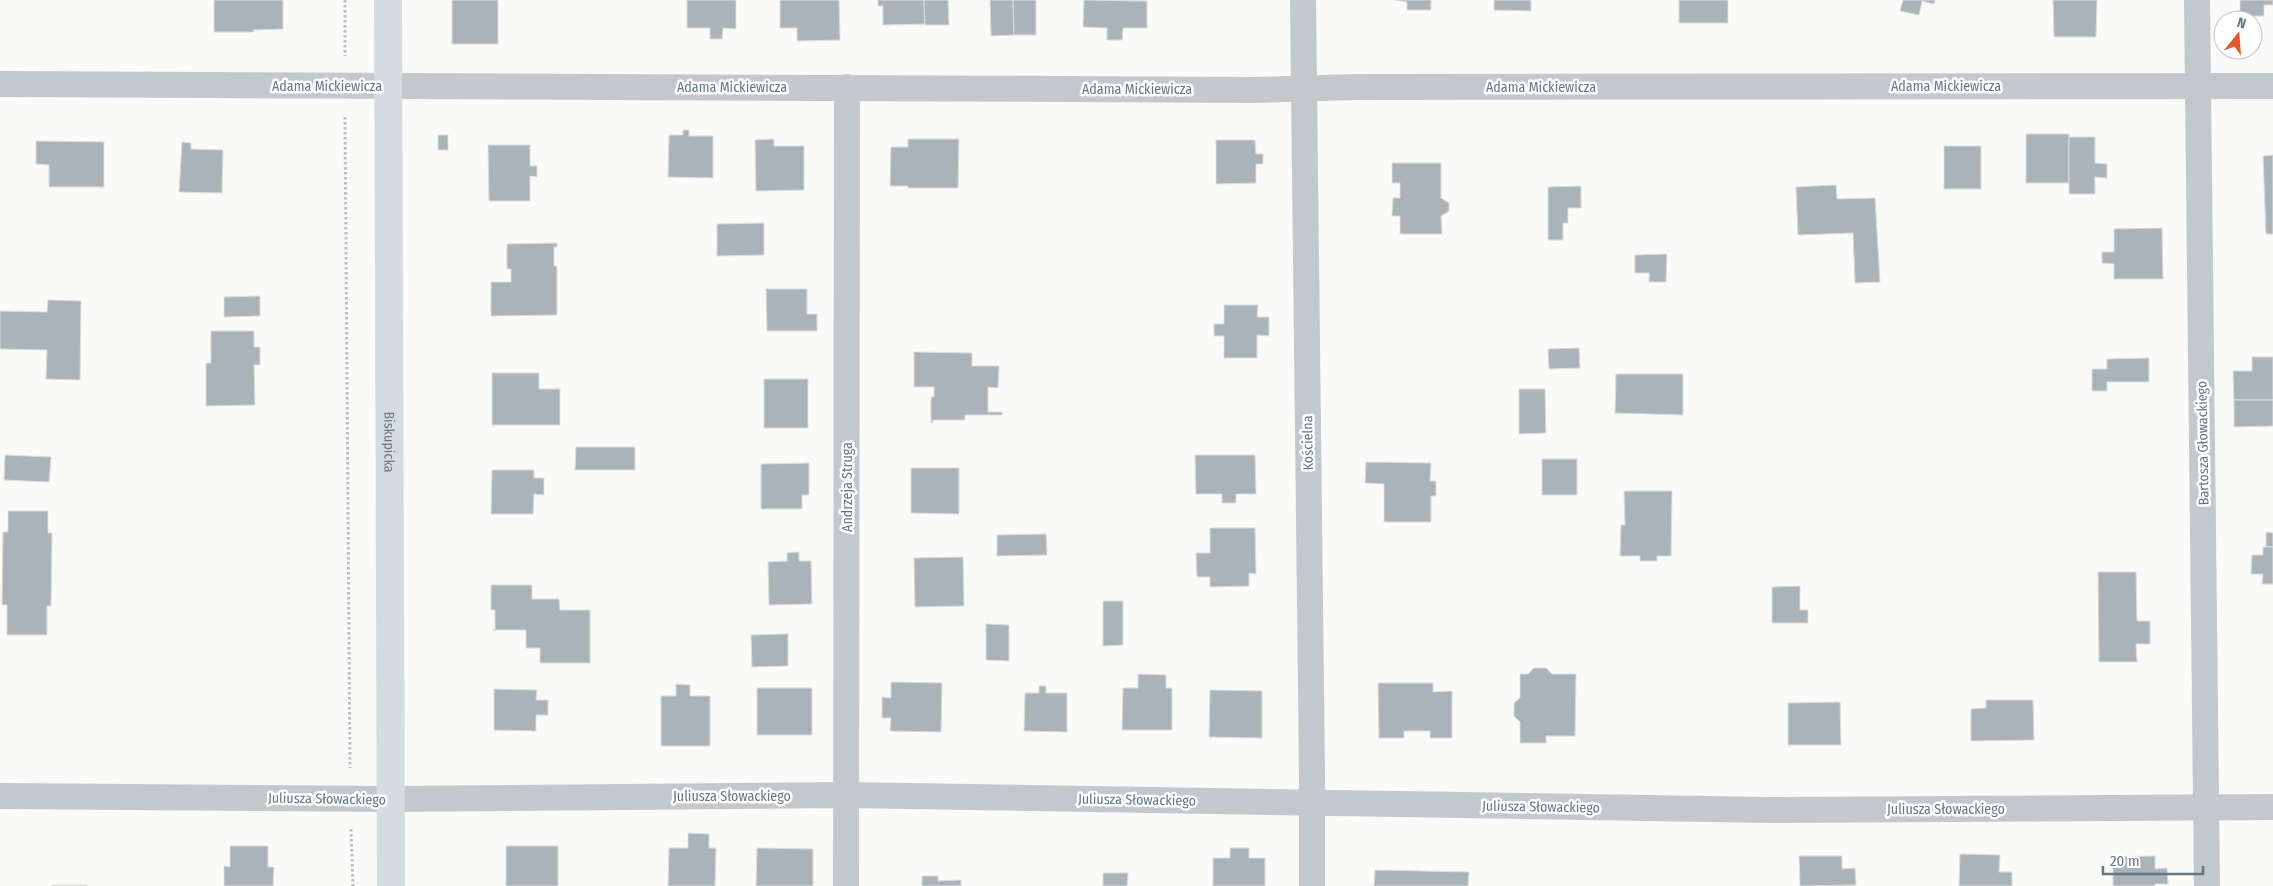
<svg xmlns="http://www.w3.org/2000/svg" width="2273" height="886" viewBox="0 0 2273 886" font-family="'Fira Sans Condensed',sans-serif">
  <rect width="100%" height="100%" fill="#fafaf8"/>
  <g fill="#aab3b9" stroke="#dcdcda">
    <polygon points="214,0 283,0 283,29 253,30 254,32 214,32"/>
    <rect x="452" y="0" width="46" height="44"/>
    <polygon points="687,0 736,0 736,29 723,28 722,39 710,39 710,28 687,28"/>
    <polygon points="780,0 839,0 840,40 797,41 797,28 780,28"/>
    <polygon points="878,0 924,0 925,24 883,25 883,6 878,6"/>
    <polygon points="924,0 948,0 949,25 925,25"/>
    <polygon points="990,0 1013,0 1014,35 991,36"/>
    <polygon points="1013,0 1036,0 1036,35 1014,35"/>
    <polygon points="1084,0 1147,1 1147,28 1123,28 1122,40 1107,40 1107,28 1083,27"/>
    <polygon points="1395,0 1431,0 1431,10 1407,10 1407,2"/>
    <polygon points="1494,0 1531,0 1531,11 1494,10"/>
    <rect x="1679" y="0" width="49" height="23"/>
    <polygon points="1903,0 1935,0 1934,4 1922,1 1919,15 1900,11"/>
    <polygon points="2053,0 2097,0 2096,37 2054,37"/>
    <polygon points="2240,0 2273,0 2273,5 2264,5 2264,16 2240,16"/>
    <polygon points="683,130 689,130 689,136 713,136 713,178 668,177 669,135 683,135"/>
    <rect x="2026" y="134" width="43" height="49"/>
    <rect x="438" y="135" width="10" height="15"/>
    <polygon points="2069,137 2095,137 2095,163 2107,164 2107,178 2095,177 2095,194 2069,194"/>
    <polygon points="774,139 774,146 804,146 804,190 756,191 755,140"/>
    <polygon points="908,139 959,139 958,188 908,188 908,186 890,186 891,147 908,147"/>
    <polygon points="1216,140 1255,140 1256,154 1263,154 1263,164 1256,164 1256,183 1216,184"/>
    <polygon points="36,141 104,142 104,187 49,187 49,165 36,164"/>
    <polygon points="182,142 191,143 191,149 223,150 222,193 179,192"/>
    <polygon points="488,145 530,145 530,166 537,166 537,177 530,176 530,201 489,201"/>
    <rect x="1944" y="146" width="37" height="43"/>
    <polygon points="2273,155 2273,234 2266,234 2263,156"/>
    <polygon points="1392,163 1441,163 1441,198 1449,203 1449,211 1441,216 1442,234 1400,234 1400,216 1392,216 1393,198 1400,198 1400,183 1392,183"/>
    <polygon points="1836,185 1837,199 1875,198 1880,282 1855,283 1853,233 1798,235 1796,187"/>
    <polygon points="1581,186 1581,208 1568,208 1568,223 1563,223 1563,240 1548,240 1548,187"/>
    <polygon points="764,223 764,255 717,256 717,224"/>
    <polygon points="2162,228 2163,279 2114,279 2114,264 2102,263 2102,252 2114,252 2114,229"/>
    <polygon points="557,243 557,247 554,247 554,266 557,266 557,315 491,316 491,282 511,282 511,269 507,269 507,244"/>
    <polygon points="1667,254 1666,282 1649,282 1649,273 1635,273 1635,255"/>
    <polygon points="766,289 807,289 807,314 817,314 817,331 767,331"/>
    <polygon points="260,296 260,316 224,317 224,297"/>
    <polygon points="48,300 81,301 80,380 46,379 47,350 0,349 0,311 47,312"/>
    <polygon points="1224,305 1258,305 1257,317 1269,317 1269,336 1257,335 1257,358 1224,358 1224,336 1214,336 1214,324 1224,324"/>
    <polygon points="211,331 254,331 254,347 260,347 260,365 254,365 255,405 206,406 206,363 211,363"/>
    <polygon points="1579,348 1580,368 1549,369 1548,349"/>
    <polygon points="914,352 972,353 972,366 999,366 998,388 988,387 988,412 1002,412 1002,415 965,415 965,420 933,420 933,422 931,423 931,397 934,397 934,387 914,387"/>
    <polygon points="2252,357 2273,357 2273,400 2234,400 2233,371 2252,371"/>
    <polygon points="2149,358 2149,382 2107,382 2107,391 2092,391 2092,369 2107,369 2107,359"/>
    <polygon points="492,373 539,373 539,389 560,389 560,425 492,425"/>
    <polygon points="1616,374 1683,374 1683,415 1615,413"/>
    <rect x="764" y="379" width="44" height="49"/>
    <polygon points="1519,389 1545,389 1546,433 1519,434"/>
    <polygon points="2234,400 2273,400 2273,426 2234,427"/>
    <polygon points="576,447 635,447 635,470 575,470"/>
    <polygon points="5,455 51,457 49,482 4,480"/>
    <polygon points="1195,455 1255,455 1256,494 1236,494 1236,503 1222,503 1222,494 1196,494"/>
    <rect x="1542" y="459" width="35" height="36"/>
    <polygon points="1366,462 1431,463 1430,481 1436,481 1436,496 1431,496 1431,522 1384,522 1384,484 1365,483"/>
    <polygon points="809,463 809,495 802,495 802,509 761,509 761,464"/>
    <polygon points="911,468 959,468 959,514 911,513"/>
    <polygon points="492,470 534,470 534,478 544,478 544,495 534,494 533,514 491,514"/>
    <polygon points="1624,491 1672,491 1671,556 1657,556 1657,561 1640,561 1640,556 1620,556 1621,525 1625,525"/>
    <polygon points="8,511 48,511 48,533 52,533 51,606 47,606 47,635 7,635 7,605 2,605 3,532 8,532"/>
    <polygon points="1210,528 1255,528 1256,574 1249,573 1249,586 1210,587 1210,577 1197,577 1196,553 1210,553"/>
    <polygon points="2266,532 2273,533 2273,547 2266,547"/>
    <polygon points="1046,534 1047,555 997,556 997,535"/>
    <polygon points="2263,547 2273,547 2273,584 2262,584 2263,574 2251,574 2252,555 2263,555"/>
    <polygon points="799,552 799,561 811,561 812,604 769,605 768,562 787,561 787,553"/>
    <polygon points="963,557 964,606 915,607 914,558"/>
    <polygon points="2098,572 2136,572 2137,621 2150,621 2150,644 2136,644 2137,662 2099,662"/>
    <polygon points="491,585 532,585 532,599 559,599 560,610 590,610 590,663 540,663 540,648 526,648 526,630 492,630 495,629 495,610 491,610"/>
    <polygon points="1800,586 1800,610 1808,610 1808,623 1772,623 1772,587"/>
    <polygon points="1103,601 1123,601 1123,645 1103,646"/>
    <polygon points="986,624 1009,625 1009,661 986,660"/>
    <polygon points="788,634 788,666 752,667 751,635"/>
    <polygon points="1534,668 1546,668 1552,674 1576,674 1575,736 1546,736 1546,743 1520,743 1520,722 1514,716 1514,703 1520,698 1520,674 1528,674"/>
    <polygon points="1138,674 1166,675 1166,688 1172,688 1172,730 1122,730 1123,688 1138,688"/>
    <polygon points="891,682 942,683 941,732 890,731 891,718 882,718 882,697 891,698"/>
    <polygon points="1378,683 1433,683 1433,692 1452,691 1452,738 1430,738 1430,731 1404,731 1404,738 1379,738"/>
    <polygon points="676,684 690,685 690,696 710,696 710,746 661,746 661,696 676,696"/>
    <polygon points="1039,686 1046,686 1046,693 1067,693 1067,732 1024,731 1025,693 1039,693"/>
    <rect x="757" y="688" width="55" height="47"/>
    <polygon points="494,689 537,690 536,700 548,700 548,715 536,715 536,731 494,730"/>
    <polygon points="1210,690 1262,691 1262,738 1209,737"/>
    <polygon points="1986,700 2033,700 2034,740 1971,741 1971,709 1986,708"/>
    <polygon points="1840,702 1841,745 1788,745 1788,703"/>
    <polygon points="688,833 709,834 709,848 716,848 715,886 668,886 669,848 688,848"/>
    <polygon points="230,846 268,846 268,867 274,867 273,886 224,886 224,866 230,867"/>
    <rect x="506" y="846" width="52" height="40"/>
    <polygon points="757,848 813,849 813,886 756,886"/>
    <polygon points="1230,848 1249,848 1249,858 1265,858 1265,886 1213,886 1213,858 1230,858"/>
    <polygon points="1960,854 2000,855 1999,872 2012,872 2012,886 1959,886"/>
    <polygon points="1799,856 1842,856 1842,869 1855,868 1856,885 1800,886"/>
    <polygon points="2155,856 2155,869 2167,868 2168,884 2155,884 2155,886 2113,886 2113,857"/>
    <polygon points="1375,870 1469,872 1468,886 1374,886"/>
    <polygon points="1103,873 1128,873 1127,886 1103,886"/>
    <polygon points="922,876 938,876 938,881 961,880 961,886 922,886"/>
    <rect x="52" y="885" width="35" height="1"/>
  </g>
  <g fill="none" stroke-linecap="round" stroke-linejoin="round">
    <g stroke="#bbbfc2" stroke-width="3" stroke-dasharray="2.5 2.5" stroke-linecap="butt">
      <polyline points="345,0 345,56"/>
      <polyline points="345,117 350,768"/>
      <polyline points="351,829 353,886"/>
    </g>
    <g stroke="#c3c8cc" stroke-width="26">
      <polyline points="1303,0 1312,776 1312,886"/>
      <polyline points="2197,0 2207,886"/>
      <polyline points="0,84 1256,90 1356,87 2273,86"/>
      <polyline points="0,796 391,799 846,795 1770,810 2273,807"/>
      <polyline points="846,886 847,87"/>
    </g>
    <path stroke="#d6dbdf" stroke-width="28" id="s1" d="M388 0 391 886"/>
  </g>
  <g text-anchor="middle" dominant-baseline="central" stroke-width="5" stroke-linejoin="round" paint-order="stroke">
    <g font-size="14" fill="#657683" stroke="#fff">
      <text x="327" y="86">Adama Mickiewicza</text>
      <text x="1946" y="86">Adama Mickiewicza</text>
      <text x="732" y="87">Adama Mickiewicza</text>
      <text x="1541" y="87">Adama Mickiewicza</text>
      <text x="1137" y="89">Adama Mickiewicza</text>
      <text stroke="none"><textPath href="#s1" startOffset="442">Biskupicka</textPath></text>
      <text transform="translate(1308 443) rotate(-91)">Kościelna</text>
      <text transform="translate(2203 443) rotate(-91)">Bartosza Głowackiego</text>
      <text transform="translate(847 487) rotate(-90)">Andrzeja Struga</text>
      <text x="732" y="796">Juliusza Słowackiego</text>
      <text transform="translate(327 799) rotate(1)">Juliusza Słowackiego</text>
      <text transform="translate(1137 800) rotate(1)">Juliusza Słowackiego</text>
      <text transform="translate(1541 807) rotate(1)">Juliusza Słowackiego</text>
      <text x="1946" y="809">Juliusza Słowackiego</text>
    </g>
  </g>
  <g transform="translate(2238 35) rotate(17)"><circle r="24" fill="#ffffff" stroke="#c1c8cd"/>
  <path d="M0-4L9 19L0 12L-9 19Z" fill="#e4572e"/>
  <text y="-8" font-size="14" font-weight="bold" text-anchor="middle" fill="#657683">N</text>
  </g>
  <path d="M2103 866v8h100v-8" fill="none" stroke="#657683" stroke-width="2.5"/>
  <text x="2110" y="866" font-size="15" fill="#657683" stroke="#ffffff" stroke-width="4" paint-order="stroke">20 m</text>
</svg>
